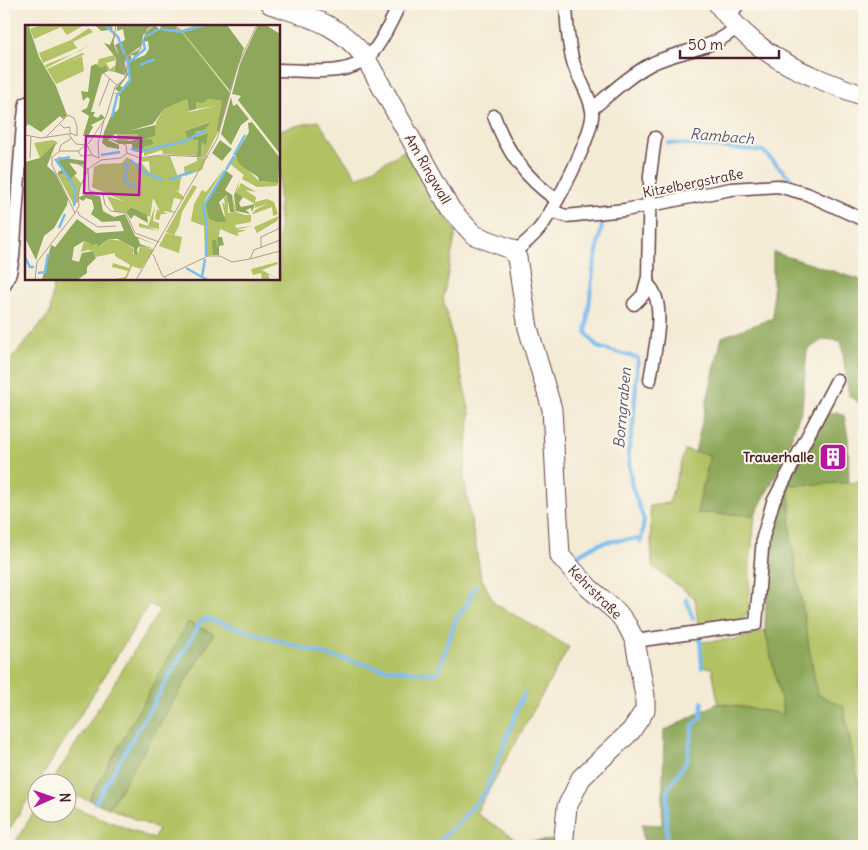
<svg xmlns="http://www.w3.org/2000/svg" width="868" height="850" viewBox="0 0 868 850" font-family="Delius,sans-serif">
  <rect width="100%" height="100%" fill="#fbf7ec"/>
  <filter id="ink" filterUnits="userSpaceOnUse"><feTurbulence type="fractalNoise" baseFrequency=".02" numOctaves="2"/><feDisplacementMap in="SourceGraphic" scale="10" xChannelSelector="R" yChannelSelector="G"/><feConvolveMatrix kernelMatrix="1 2 1 2 8 2 1 2 1" color-interpolation-filters="sRGB"/></filter>
  <filter id="wash" filterUnits="userSpaceOnUse"><feTurbulence type="fractalNoise" baseFrequency=".0096" numOctaves="4" result="noise"/><feDisplacementMap in="SourceGraphic" scale="20" xChannelSelector="R" yChannelSelector="G"/><feGaussianBlur stdDeviation="1.12" result="paint"/><feColorMatrix in="noise" values="0 0 0 0 0 0 0 0 0 0 0 0 0 0 0 0 0 1.4 0 .05"/><feComposite in="paint" operator="in"/></filter>
  <g filter="url(#wash)">
    <rect width="100%" height="100%" fill="#f4ebd5"/>
    <g fill="#b2c264" stroke="#7e7048">
      <polygon points="318,121 357,178 409,148 456,232 443,298 470,413 464,478 481,577 494,603 569,647 476,813 519,842 514,846 13,846 37,807 38,812 68,812 68,805 154,839 158,829 109,808 213,635 188,623 89,800 68,794 68,782 52,782 160,610 149,604 4,838 4,364 7,364 50,313 54,279 279,279 279,130"/>
      <polygon points="685,450 710,455 697,513 755,515 750,566 749,611 740,621 698,627 695,598 652,566 650,506 669,503"/>
      <polygon points="864,482 864,811 843,706 817,695 791,540 789,485"/>
      <polygon points="765,630 784,714 718,703 712,668 703,667 700,642 737,639"/>
    </g>
    <g fill="#8da85a" stroke="#6c6442">
      <polygon points="773,252 864,281 864,406 849,396 841,341 824,339 807,350 802,408 783,461 755,515 697,513 710,455 695,452 722,337 773,318"/>
      <polygon points="838,412 844,416 848,437 849,483 789,485 791,540 817,694 843,706 864,811 864,846 644,846 642,824 662,825 664,731 718,703 784,714 765,630 768,521 824,414"/>
      <polygon points="188,622 214,634 109,808 89,800"/>
      <polygon points="554,840 553,846 514,846 519,842"/>
    </g>
    <g fill="none" stroke-linecap="round" stroke-linejoin="round">
      <g stroke="#7abbef" stroke-width="4">
        <polyline points="668,143 763,151 792,180"/>
        <polyline points="603,220 593,271 586,332 597,347 638,358 633,426 628,452 632,487 644,520 641,542"/>
        <path d="M573 559C597 540 612 540 641 539"/>
        <polyline points="686,599 693,619"/>
        <polyline points="700,640 702,668"/>
        <polyline points="95,803 202,620 207,619 330,656 380,668 433,674 438,672 456,619 467,604 475,586"/>
        <polyline points="433,846 458,824 486,791 524,693"/>
        <polyline points="668,846 666,820 668,789 687,760 693,725 701,718 702,702"/>
      </g>
    </g>
  </g>
  <g filter="url(#ink)">
    <g fill="none" stroke-linecap="round" stroke-linejoin="round">
      <defs>
        <g id="street">
          <polyline points="729,18 738,4"/>
          <path d="M279 70C306 70 351 78 371 54 384 40 391 20 400 4"/>
          <path d="M592 109C611 93 631 74 653 63 683 49 711 51 737 27"/>
          <path d="M494 116C507 152 525 178 557 200"/>
          <polyline points="551,211 566,216 625,210 731,189 778,186 807,194 864,220"/>
          <path d="M514 252C523 245 532 238 539 229 553 213 596 130 592 111 590 95 579 80 574 65 568 45 567 24 566 4"/>
          <path d="M647 284C669 300 653 357 650 380"/>
          <polyline points="4,286 10,273 13,257 23,124 26,103"/>
          <polyline points="634,304 643,295 648,277 650,175 655,138"/>
          <polyline points="635,641 756,624 763,537 773,502 837,380"/>
        </g>
        <g id="secondary">
          <path d="M270 4C309 17 341 24 366 59L451 210 474 235 511 249 517 258 528 328 552 409 560 556 589 588 618 613 627 625 635 641 645 696V710L631 731 581 778 567 807 563 846"/>
          <path d="M718 4C758 58 804 74 864 96"/>
        </g>
      </defs>
      <use href="#street" stroke="#643e44" stroke-width="15"/>
      <use href="#secondary" stroke="#643e44" stroke-width="21"/>
      <use href="#street" stroke="#fff" stroke-width="12"/>
      <use href="#secondary" stroke="#fff" stroke-width="19"/>
    </g>
  </g>
  <defs>
    <symbol id="building-square" viewBox="-11 -11 22 22"><rect x="-9" y="-9" width="18" height="18" rx="4" fill="#b5179e" stroke="#fbf7ec"/><path d="M-4-6H4V6H1V3H-1V6H-4ZM-2.5-4.3h1.7v1.8h-1.7ZM.8-4.3h1.7v1.8H.8ZM-2.5-1h1.7V.8h-1.7ZM.8-1h1.7V.8H.8Z" fill="#fff"/></symbol>
  </defs>
  <g fill-rule="evenodd">
    <use href="#building-square" x="817" y="441" width="32" height="32"/>
  </g>
  <g text-anchor="middle" dominant-baseline="central" stroke-width="4" stroke-linejoin="round" paint-order="stroke">
    <g font-size="14" fill="#4a1f2b" stroke="#fbf7ec">
      <text transform="translate(428 169) rotate(60)">Am Ringwall</text>
      <text transform="translate(693 183) rotate(-11)">Kitzelbergstraße</text>
      <text transform="translate(595 592) rotate(45)">Kehrstraße</text>
    </g>
    <g font-size="14" font-weight="bold" fill="#4a1f2b" stroke="#fbf7ec" text-anchor="end">
      <text x="814" y="457">Trauerhalle</text>
    </g>
    <g font-size="15" font-style="italic" fill="#5b5670" stroke="#fbf7ec">
      <text transform="translate(722 136) rotate(5)">Rambach</text>
      <text transform="translate(622 408) rotate(-85)">Borngraben</text>
    </g>
  </g>
  <g transform="translate(25 25)">
    <rect width="255" height="255" fill="#f4ebd5"/>
    <path d="M17 0 34 1 59 0 42 10 36 2 9 14 5 4ZM150 0 157 5 171 0 173 3 158 7 205 68 146 7 152 3ZM64 3 68 7 48 17 52 23 18 38 14 28 46 15ZM65 20 21 43 20 40 55 26ZM57 28 60 29 35 41 57 31 59 46 31 59 22 44ZM89 30 91 35 81 38 85 44 91 40 90 47 83 46 81 40 76 44 72 40 74 34ZM162 74 164 87 191 81 171 84V77L183 74 197 76 193 107 181 131H176L177 117 183 108 171 112 170 107 178 106 184 97 160 106 173 115 172 131 138 129 137 125 119 131V122L129 119 118 115 130 111 131 97 139 84ZM92 109H113L114 113 92 118ZM28 115 33 118 15 133 9 118ZM129 131H145L153 152H156L154 166 151 165 159 172 158 175 149 173 146 185 151 188 138 186 142 189H136L134 195 130 194 132 184 135 186 128 173 125 192 106 182 101 187H90L82 171 101 177 67 162 69 142 75 139 97 138 102 132 112 139 115 136 125 148 124 136 118 137 115 134ZM209 131 234 156 253 158 252 161 232 162 217 154 219 150 204 138ZM172 132 181 133 177 145 160 151 159 142 172 136ZM199 144 180 175 181 181 200 191 197 177 200 180 199 173 203 170V188L209 187 207 169 211 187 220 190H227L230 185 242 179 230 183V179L211 168 216 158 231 167 220 165 231 172 230 177 242 174 249 177 253 189 248 191 247 182 226 190V197L210 200 211 203 228 201 211 205H222L212 208 214 210 212 211 195 204 192 223 189 214 188 230 180 231 179 201 166 196 169 179 177 165 181 167ZM42 148 48 159 46 153 50 151 56 158 53 177 49 180 33 150ZM168 160 172 162 157 187 154 201 149 210 141 207ZM130 181 128 196 134 198V204L123 202 134 206 114 202V198L123 201ZM254 191 252 196 232 208 229 202ZM141 208 157 212 154 228 134 221ZM84 214 97 216 109 224 108 229 113 230 115 221 129 225 116 244 107 241 101 255H84L100 252 103 246 87 242 88 238 104 243 105 240 90 231V228L71 232 68 226 63 225 56 227 53 237 59 216 68 219 58 223 72 219 74 222ZM252 237 253 239 237 245 255 255 243 249 245 255H237L236 248 228 250 226 244Z" fill="#b2c264"/>
    <path d="M0 0H7L4 2 14 32 31 61 42 90 38 94 35 91 16 107 3 99 0 104ZM70 0H85L88 3 86 6 90 10 88 16 90 23 94 30 90 20 100 15 98 4 92 6V1L128 0 122 4 116 21 102 31 99 50 90 47 91 33 79 18 85 20 89 10 84 5 76 6ZM130 0 135 5 136 0H150L152 3 146 7H156L205 68 194 107 192 105 197 76 183 74 178 78 171 77V84L164 86 162 74 139 84 128 99 104 106 131 100 130 111 118 115 126 114 129 119 119 122 118 128 108 126 107 119H94L87 115 105 116 113 113V109H90L83 115 94 120V124L82 122 77 118 79 107 88 86 91 87 94 83 95 71 89 68H96L90 64 101 51 99 41 100 34 103 50 95 61 99 63 105 55 102 32 116 24 118 10ZM123 16 124 24 120 30 106 36V30L112 31 118 17ZM177 0H202L219 23 205 66 158 7ZM233 0H241L255 9V129L213 75 216 71 207 69 215 39ZM71 39 76 43 81 40 83 46 77 49 66 87H70L68 91 73 93 76 89 80 93 66 100 68 102 63 111H58L64 91 56 86 62 83 65 74 62 72 58 76 56 66 63 67 66 41ZM206 72 208 81 212 79 224 94 216 100 206 120 196 109ZM185 97 180 105 170 107 171 112 183 108 181 121 177 117 176 131H172L173 115 163 114 160 106ZM227 97 255 133 253 158 234 156 233 152 214 139 210 130 224 107 223 98ZM195 115 207 124 197 136 187 128ZM31 118 22 141 30 148 43 174 42 180 29 203 19 211 11 235 0 213V137L15 133ZM34 132 60 136 58 140 44 138 52 148 46 154 49 159 40 153H44L41 148 33 150V147L39 144 31 136ZM200 145 208 151 200 165 207 170 209 187H205L202 170 194 177 201 197H193L184 194 180 177ZM215 155 211 168 218 172 214 178 216 182 230 179 227 187 226 183 221 185 225 189 211 186 209 170ZM61 169 75 171 78 186 89 192 100 189 110 211 132 220 113 213 115 219 129 224 115 221 112 224 113 230 109 229V223L93 214H84L73 222 72 219 58 223 67 219 59 216 49 222 47 235 54 237 57 228 68 226 71 233 62 242V248L52 255H17L26 220 30 222 34 217 52 194 71 208 99 206 95 196 77 197 66 189 69 183 67 175 61 173 58 176 53 173ZM106 182 122 190 123 198 109 190 106 194 101 187ZM193 212H197L199 220 194 221V230H188L187 216 191 214 192 223Z" fill="#8da85a" fill-rule="evenodd"/>
    <path fill="none" stroke="#7abbef" stroke-width="2.5" d="M80 0 93 12 100 30M136 4 156 7 180 0M120 12 134 4M103 38 120 24 118 15M115 40 130 34M87 92 92 71 105 55 102 33M106 124 117 126 158 117 181 105M76 130 95 127M209 130 220 110M45 132 31 135 50 162 49 181M105 135 121 148 138 155M98 138 103 141 99 156 111 163M201 145 209 131M144 155 168 146M178 181 182 201 181 231M179 181 200 146M34 203 40 189M0 232 5 242H9M180 234 177 252 183 255M161 243 177 252M13 248 20 247 23 229"/>
    <path fill="none" stroke="#b09991" stroke-width="1" d="M91 0 88 18 99 50M78 48 92 60M74 81 85 53M35 99 39 103 45 102V110M0 110 16 113 43 109 51 119 61 120M20 113 43 90 49 93 52 101V111L45 108M85 114 101 120 102 128M62 120 67 130 74 133M34 126 36 120 47 113M53 126 56 131 67 130M102 128 115 133 136 130 183 132M5 133 6 111M74 133 73 118 79 95M76 135 96 133 102 128M49 137 63 144M63 144 64 166 78 169 80 180 86 186 101 188 110 208 134 217M63 144 76 135M53 186 54 190 73 202 91 201M50 188 54 181 53 167 63 144M236 223V212L255 203M128 229 137 250 143 255M225 234 229 225 255 215M225 234 255 226M139 252 183 231H195L207 237 225 234M10 255 12 237 50 188 27 140V132L35 126H53L64 118 81 92 90 62 100 53 99 33 115 24 118 9 129 0M111 255 192 114 213 40 232 0"/>
    <path fill="#b5179e" fill-opacity="0.15" stroke="#b5179e" stroke-width="2.5" d="M61 111 116 113 114 170 59 168Z"/>
    <rect width="255" height="255" fill="none" stroke="#4a1f2b" stroke-width="2.5"/>
  </g>
  <rect width="868" height="850" fill="none" stroke="#fbf7ec" stroke-width="20"/>
  <g transform="translate(52 798) rotate(88)"><circle r="24" fill="#fbf7ec" stroke="#b4a19f"/>
  <path d="M0-4L9 19L0 12L-9 19Z" fill="#b5179e"/>
  <text y="-8" font-size="14" font-weight="bold" text-anchor="middle" fill="#4a1f2b">N</text>
  </g>
  <path d="M680 50v8h99v-8" fill="none" stroke="#4a1f2b" stroke-width="2.5"/>
  <text x="688" y="50" font-size="15" fill="#4a1f2b" stroke="#fbf7ec" stroke-width="4" paint-order="stroke">50 m</text>
</svg>
